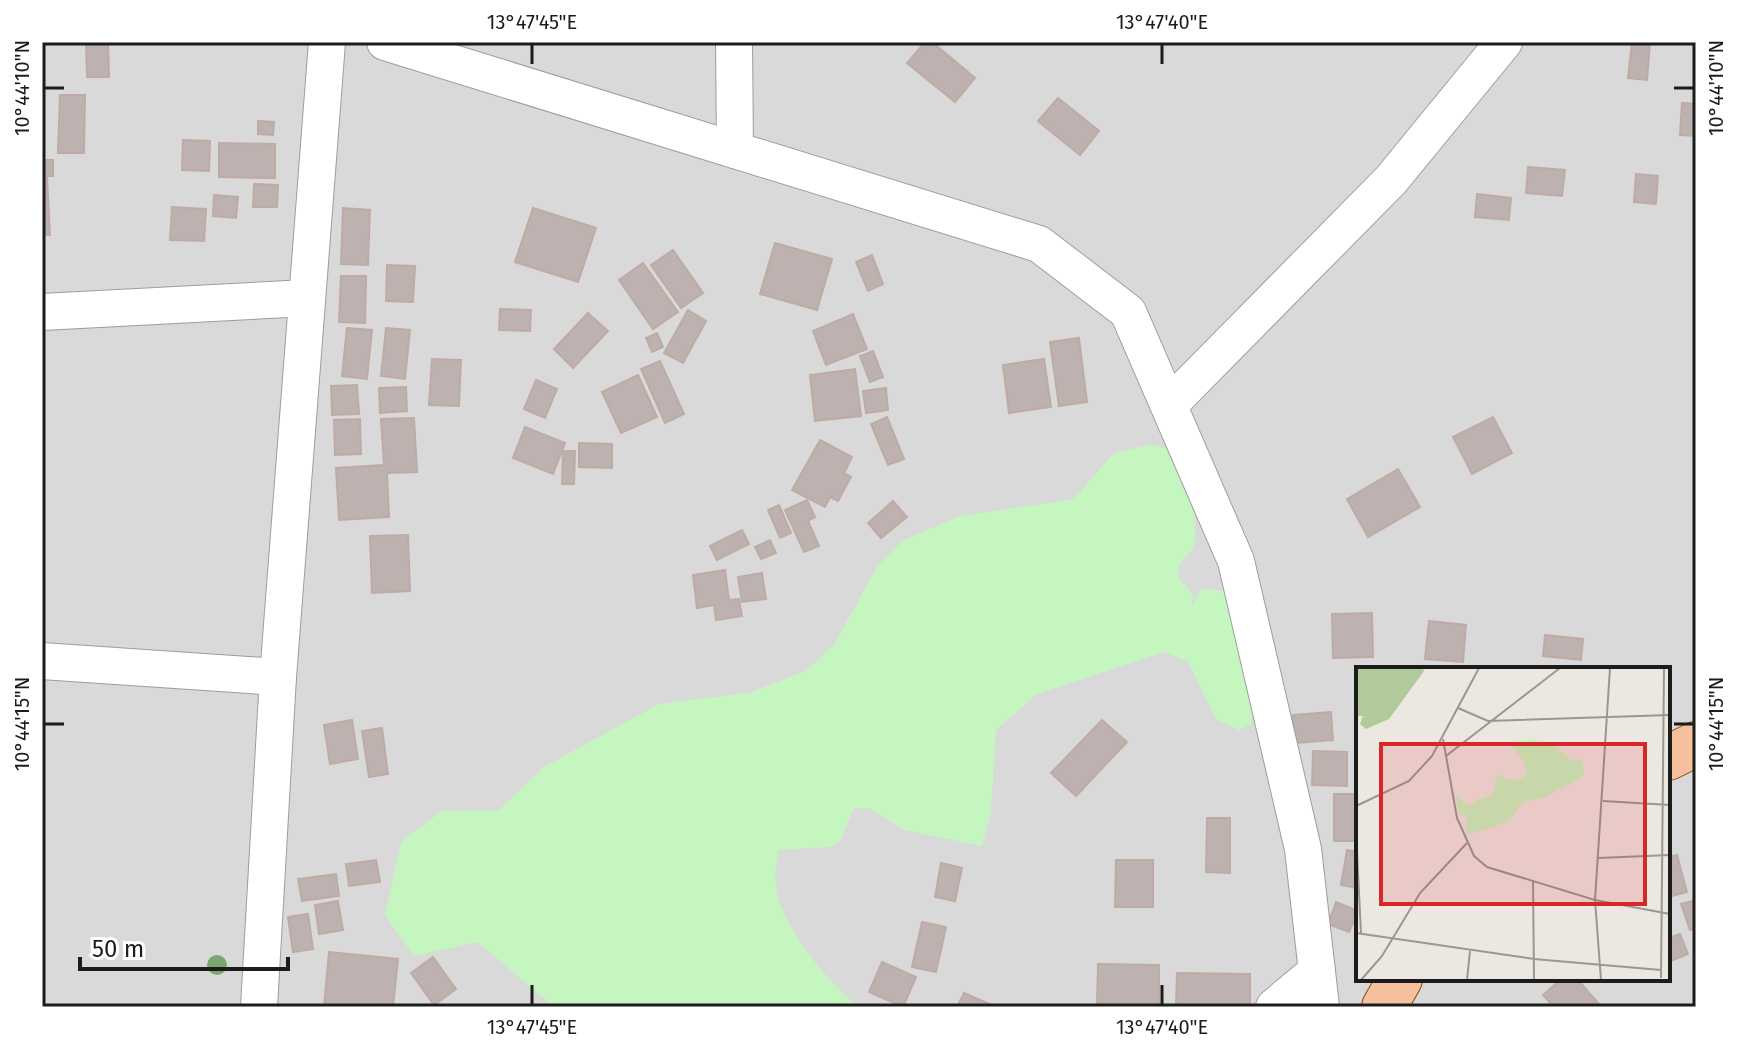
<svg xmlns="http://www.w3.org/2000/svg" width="1738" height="1049" viewBox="0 0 1738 1049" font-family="'Fira Sans',sans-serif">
  <rect width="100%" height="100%" fill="#ede7e2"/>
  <path fill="#dad9d9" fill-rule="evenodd" d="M42 42H1696V1007H42ZM1358 669H1668V979H1358Z"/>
  <path fill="#c6f6c0" d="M1150 445 1174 450C1181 475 1201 519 1194 544 1189 560 1178 555 1178 577L1193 595 1192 606 1201 589 1226 591 1239 653 1256 688 1251 724 1239 730 1216 719 1188 661 1164 652 1037 694 996 730 991 810 982 846 905 830 869 808H854L841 840 830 847 778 850C777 862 774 877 776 889 783 928 828 983 859 1007H554L478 942 414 956 385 915 401 842 442 811 499 810 544 767 659 704 748 693 806 671 834 645 877 567 904 540 960 516 1074 499 1114 453Z"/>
  <g fill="#bdb2af" stroke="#beaba5" stroke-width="2">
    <polygon points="86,42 108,42 109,77 87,77"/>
    <polygon points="925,42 932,42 975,78 955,102 907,63"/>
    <polygon points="1632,42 1650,42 1647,80 1628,78"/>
    <polygon points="60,95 85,95 84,153 58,153"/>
    <polygon points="1058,98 1099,131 1080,155 1038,121"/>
    <polygon points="1682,103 1696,104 1696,136 1680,135"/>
    <polygon points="258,121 274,122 273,135 258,134"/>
    <polygon points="183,140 210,141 209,171 182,170"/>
    <polygon points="219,143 275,144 275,178 219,177"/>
    <rect x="42" y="160" width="11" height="16"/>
    <polygon points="1528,167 1565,170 1562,196 1526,193"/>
    <polygon points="1636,174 1658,176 1656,204 1634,202"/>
    <polygon points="47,178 50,235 42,235 42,179"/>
    <polygon points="254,184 278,185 277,207 253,207"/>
    <polygon points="1477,194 1511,198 1509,220 1475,217"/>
    <polygon points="214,195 238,197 236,218 213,216"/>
    <polygon points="172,207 206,209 204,241 170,240"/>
    <polygon points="343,208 370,210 368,265 341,264"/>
    <polygon points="533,208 596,228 578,282 515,262"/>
    <polygon points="775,243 832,259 817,310 760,294"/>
    <polygon points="673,250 703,293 681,308 651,265"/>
    <polygon points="872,255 883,284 868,291 856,262"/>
    <polygon points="643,263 678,312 653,329 619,280"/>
    <polygon points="387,265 415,266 413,302 386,301"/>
    <polygon points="341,276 366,276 365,323 339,322"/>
    <polygon points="500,309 531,310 530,331 499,330"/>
    <polygon points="688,310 706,321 683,363 664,353"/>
    <polygon points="588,313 608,331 573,368 554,349"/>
    <polygon points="853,314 867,349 826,365 813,331"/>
    <polygon points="347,328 372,330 367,379 342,376"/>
    <polygon points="386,328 410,330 405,379 381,376"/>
    <polygon points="657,333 663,347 652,352 646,338"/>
    <polygon points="1079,338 1087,402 1059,406 1050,342"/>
    <polygon points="873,351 883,377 870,382 860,356"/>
    <polygon points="432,359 461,360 459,406 429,405"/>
    <polygon points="1044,359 1051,407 1009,413 1003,365"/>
    <polygon points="660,361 684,414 665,423 641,369"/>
    <polygon points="855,369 861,416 815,421 810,375"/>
    <polygon points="638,375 657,417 621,433 602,392"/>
    <polygon points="536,380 557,389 545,418 524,409"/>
    <polygon points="357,385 359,414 332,415 331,386"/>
    <polygon points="406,387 407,411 380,413 379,388"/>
    <polygon points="886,388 888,410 866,413 863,391"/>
    <polygon points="887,417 904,459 888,465 871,424"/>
    <polygon points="1493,417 1512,453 1472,474 1453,437"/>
    <polygon points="414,418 417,472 387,473 389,517 339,520 336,468 384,465 381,419"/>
    <polygon points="360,419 361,454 335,455 334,420"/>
    <polygon points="525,427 565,443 553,474 513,458"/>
    <polygon points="820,440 852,457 844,473 851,477 838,501 830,497 825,507 792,490"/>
    <polygon points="579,443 612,444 612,468 579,467"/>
    <polygon points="563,451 575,451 574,484 562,484"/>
    <polygon points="1398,469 1420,507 1368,537 1347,499"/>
    <polygon points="807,500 815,517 808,521 819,546 804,552 785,510"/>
    <polygon points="893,501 907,517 881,538 868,523"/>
    <polygon points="779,505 791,533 780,538 768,510"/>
    <polygon points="742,530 749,544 717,560 710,546"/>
    <polygon points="408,535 410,591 372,593 370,536"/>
    <polygon points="770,540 776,553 761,559 755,547"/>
    <polygon points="725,570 729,600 739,599 742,616 716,620 714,605 697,608 693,575"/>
    <polygon points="762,573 766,599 742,602 738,577"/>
    <polygon points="1372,613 1373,657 1333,658 1332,614"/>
    <polygon points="1429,621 1466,625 1463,662 1425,659"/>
    <polygon points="1545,635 1583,639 1581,660 1543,656"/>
    <polygon points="1331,712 1333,740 1295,743 1293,715"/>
    <polygon points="352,720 358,759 330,764 324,725"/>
    <polygon points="1102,720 1127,742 1076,796 1051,773"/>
    <polygon points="382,728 388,774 369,777 362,731"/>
    <polygon points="1313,751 1347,752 1347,786 1312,785"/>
    <rect x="1334" y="794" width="24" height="47"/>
    <polygon points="1207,818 1230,818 1230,873 1206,872"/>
    <polygon points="1347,850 1358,852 1358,888 1341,885"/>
    <polygon points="1677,855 1687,892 1668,897 1668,857"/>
    <polygon points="376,860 380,882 349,886 346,864"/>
    <polygon points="1116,860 1153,860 1153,907 1115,907"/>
    <polygon points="941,863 962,868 955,901 935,897"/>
    <polygon points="336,874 339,896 302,901 298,879"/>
    <polygon points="1696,900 1696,928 1690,930 1681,904"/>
    <polygon points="338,901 343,930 319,934 315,905"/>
    <polygon points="1336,902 1358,911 1349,932 1328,924"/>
    <polygon points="308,914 313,949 293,952 288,917"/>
    <polygon points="922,922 946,927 936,972 912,967"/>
    <polygon points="1680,934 1688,954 1668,962 1668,938"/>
    <polygon points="329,952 398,959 393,1007 324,1007"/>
    <polygon points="433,957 456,989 434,1005 411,973"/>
    <polygon points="882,962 916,977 903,1007 869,992"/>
    <polygon points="1098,964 1159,965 1159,1005 1097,1004"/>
    <polygon points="1177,973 1250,974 1250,1006 1176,1005"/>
    <polygon points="1561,979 1577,979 1599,1004 1595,1007 1554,1007 1543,995"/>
    <polygon points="964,993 996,1007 957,1007"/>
  </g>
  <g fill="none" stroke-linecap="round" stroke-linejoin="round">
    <defs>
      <g id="minor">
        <polyline points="385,42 1039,244 1128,312 1236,561 1303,849 1321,1007"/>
        <polyline points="734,42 735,150"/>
        <polyline points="42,312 307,298"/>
        <polyline points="1169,405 1391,180 1504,42"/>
        <polyline points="42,661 278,677"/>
        <polyline points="259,1007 278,677 327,42"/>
        <polyline points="1274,1007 1317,971"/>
      </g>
      <g id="major">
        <polyline points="1668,758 1696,744"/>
        <polyline points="1384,1007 1400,979"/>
      </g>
    </defs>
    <use href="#minor" stroke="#9d9d9d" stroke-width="38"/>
    <use href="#major" stroke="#8c4708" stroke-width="46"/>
    <use href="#minor" stroke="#fff" stroke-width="36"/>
    <use href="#major" stroke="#f6bf9d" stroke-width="44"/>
  </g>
  <circle fill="#7aa76f" cx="217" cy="965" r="10"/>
  <path fill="none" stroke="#1c1c1c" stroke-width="3" d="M532 44V64M1162 44V64M44 88H64M1674 88H1694M44 724H64M1674 724H1694M532 985V1005M1162 985V1005"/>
  <g transform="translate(1356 667)">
    <rect width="314" height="314" fill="#ede7e2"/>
    <path d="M0 1H67L68 4 33 52 10 62 4 57 7 49H0Z" fill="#b1ca99"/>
    <path d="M174 71 200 79 216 94 226 92 228 109 189 130 167 135 152 155 111 168 110 149 103 147 99 127 112 138 138 126 140 108 159 114 171 108 168 95 154 77Z" fill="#c6f6c0"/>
    <path fill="none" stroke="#999693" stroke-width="2" d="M254 1 239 233 314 247M102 41 132 54 314 48M87 72 101 151 118 189 131 200 239 233 245 313M90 89 204 1M247 134 314 138M0 139 53 114 76 89 123 1M0 164 5 267M242 191 314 188M177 214 178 313M0 266 178 292 305 303M305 311 308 1M5 313 26 289 64 226 111 176M111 313 114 284"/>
    <path fill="#d62828" fill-opacity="0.15" stroke="#d62828" stroke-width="4" d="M25 77H289V237H25Z"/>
    <rect width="314" height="314" fill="none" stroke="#1c1c1c" stroke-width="4"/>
  </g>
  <rect width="1738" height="1049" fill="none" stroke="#ffffff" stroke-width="88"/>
  <path d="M80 957v12h208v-12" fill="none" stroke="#1c1c1c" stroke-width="4"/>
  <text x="92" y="957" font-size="24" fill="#1c1c1c" stroke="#ffffff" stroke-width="6" paint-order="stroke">50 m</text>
  <rect x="44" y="44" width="1650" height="961" fill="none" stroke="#1c1c1c" stroke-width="3"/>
  <g font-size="20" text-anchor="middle" fill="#1c1c1c">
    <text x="532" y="29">13°47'45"E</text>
    <text x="1162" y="29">13°47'40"E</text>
    <text transform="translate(1716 88) rotate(-90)" y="7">10°44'10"N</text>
    <text transform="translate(22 88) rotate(-90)" y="7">10°44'10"N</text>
    <text transform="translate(1716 724) rotate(-90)" y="7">10°44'15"N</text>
    <text transform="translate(22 724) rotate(-90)" y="7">10°44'15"N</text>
    <text x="532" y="1034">13°47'45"E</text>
    <text x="1162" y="1034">13°47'40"E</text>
  </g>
</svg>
